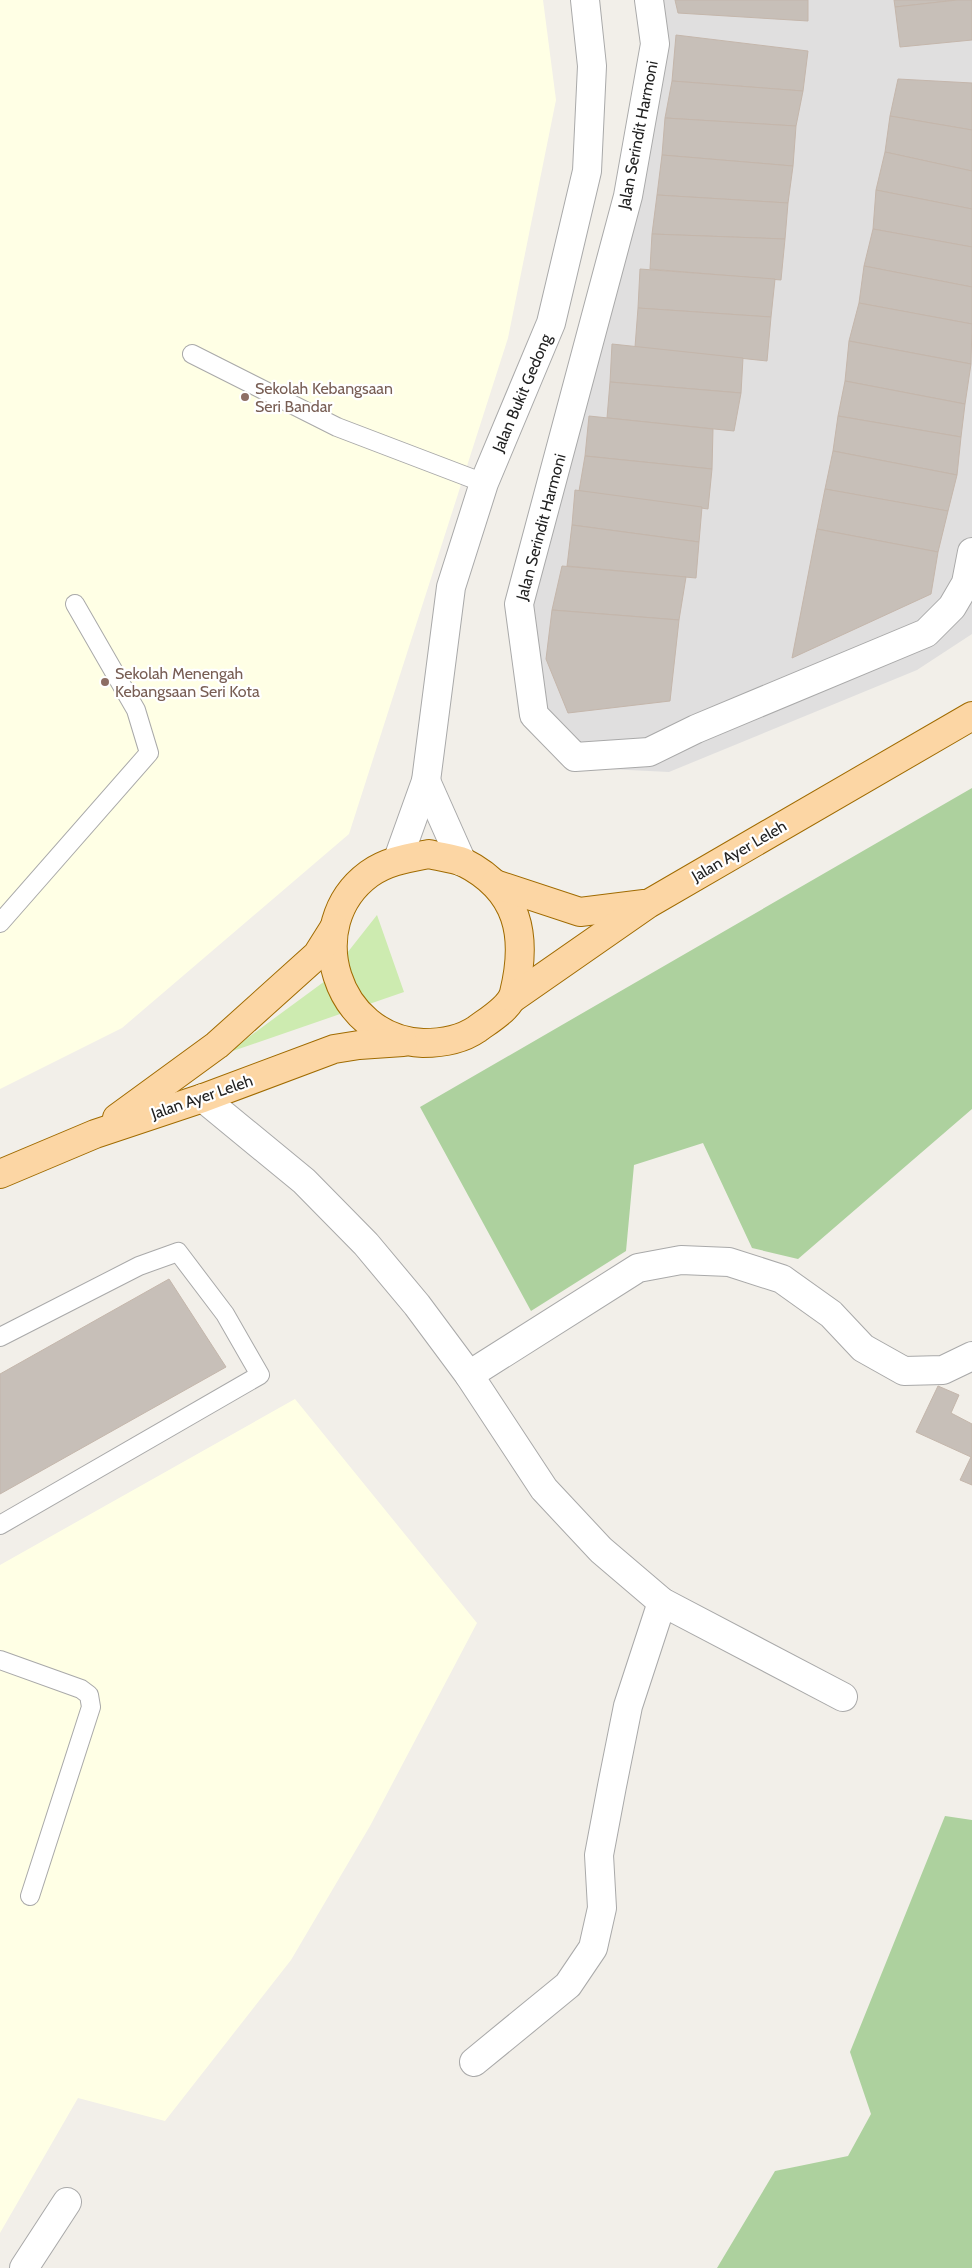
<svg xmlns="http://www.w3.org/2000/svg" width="972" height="2268" viewBox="0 0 972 2268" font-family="Cabin,sans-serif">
  <rect width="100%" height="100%" fill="#f2efe9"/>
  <polygon fill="#e0dfdf" points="651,0 972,0 972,634 917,670 669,772 568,767 531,720 513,607 638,205"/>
  <g fill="#ffffe5">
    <polygon points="0,0 543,0 556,100 508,338 349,834 122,1028 0,1089"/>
    <polygon points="295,1399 477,1623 370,1826 291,1960 165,2121 78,2098 0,2233 0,1565"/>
  </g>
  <polygon fill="#cdebb0" points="377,915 404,992 227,1053 325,981"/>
  <g fill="#add19e">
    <polygon points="972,788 972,1109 798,1259 752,1248 703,1143 634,1165 626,1251 531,1311 420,1107"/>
    <polygon points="945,1816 972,1820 972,2268 717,2268 775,2171 848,2156 871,2114 850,2052"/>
  </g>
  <g fill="#c7bfb8" stroke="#c4b6ab">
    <polygon points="675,0 808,0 808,21 678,13"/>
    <polygon points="894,0 957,0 895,7"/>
    <polygon points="957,0 972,0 972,40 900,47 895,7"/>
    <polygon points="676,35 808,51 803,91 672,81"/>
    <polygon points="898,79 972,83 972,130 890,116"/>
    <polygon points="672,81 803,91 796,126 665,118"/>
    <polygon points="890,116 972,130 972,171 885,152"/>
    <polygon points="665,118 796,126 793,166 662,155"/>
    <polygon points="885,152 972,171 972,209 876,190"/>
    <polygon points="662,155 793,166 788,203 657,195"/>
    <polygon points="876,190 972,209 972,247 873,229"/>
    <polygon points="657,195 788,203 785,239 652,234"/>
    <polygon points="873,229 972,247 972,287 864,266"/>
    <polygon points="652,234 785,239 781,280 650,269"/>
    <polygon points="864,266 972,287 972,324 859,303"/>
    <polygon points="640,269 775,279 771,317 638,308"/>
    <polygon points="859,303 972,324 971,364 849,341"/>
    <polygon points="638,308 771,317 767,361 635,347"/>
    <polygon points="849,341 971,364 965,404 845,381"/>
    <polygon points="612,344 743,358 741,393 610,382"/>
    <polygon points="845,381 965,404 961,437 838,416"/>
    <polygon points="610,382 741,393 734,431 607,418"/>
    <polygon points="589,416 713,429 712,469 585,456"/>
    <polygon points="838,416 961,437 957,475 833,451"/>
    <polygon points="833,451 957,475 948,511 825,489"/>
    <polygon points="585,456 712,469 708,509 579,491"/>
    <polygon points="825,489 948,511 938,552 817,529"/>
    <polygon points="575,490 702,507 699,542 572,525"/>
    <polygon points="572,525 699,542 696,578 567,566"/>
    <polygon points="817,529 938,552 931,594 792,658"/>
    <polygon points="562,566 686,577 679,620 552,610"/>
    <polygon points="552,610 679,620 670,701 568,713 546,659"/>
    <polygon points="169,1279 226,1367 0,1494 0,1374"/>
    <polygon points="938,1386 959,1395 951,1413 972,1424 972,1485 960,1480 971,1457 916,1432"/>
  </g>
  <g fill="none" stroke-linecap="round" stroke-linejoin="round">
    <defs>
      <g id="service">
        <polyline points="192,354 337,427 484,483"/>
        <polyline points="0,923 149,753 136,710 75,604"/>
        <polyline points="0,1337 139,1266 178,1252 225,1314 260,1375 0,1525"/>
        <polyline points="0,1660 81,1689 89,1695 91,1707 30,1896"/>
      </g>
      <g id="minor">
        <polyline points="649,0 655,44 628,196 519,604 534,715 575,757 649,752 696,729 926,633 952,607 966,583 972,552"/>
        <polyline points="203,1098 304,1181 366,1244 417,1305 469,1375 544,1489 601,1550 662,1602 843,1697"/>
        <polyline points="469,1375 638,1268 681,1260 729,1262 782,1279 831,1314 863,1348 904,1371 943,1370 972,1356"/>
        <polyline points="474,2062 568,1985 593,1948 602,1908 599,1855 612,1786 628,1706 662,1602"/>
        <polyline points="24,2268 67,2202"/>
      </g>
      <g id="tertiary">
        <polyline points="426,781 462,862"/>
        <polyline points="398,859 426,781 451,587 484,483 551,323 587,171 592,66 585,0"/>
      </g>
      <g id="primary">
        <path d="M429 854C440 857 453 858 463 862 519 890 528 936 514 993 510 1008 489 1020 477 1029 461 1040 442 1043 423 1043 336 1039 300 925 369 874 387 861 408 858 429 854Z"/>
        <polyline points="495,884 580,912 644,904"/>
        <polyline points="513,998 648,904 972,716"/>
        <polyline points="117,1118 217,1045 317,955 334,928"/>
        <polyline points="0,1174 95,1134 203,1098 334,1049 359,1045 403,1042"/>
      </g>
    </defs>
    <use href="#service" stroke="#a9a9a9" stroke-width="20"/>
    <use href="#minor" stroke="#a9a9a9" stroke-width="30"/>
    <use href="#tertiary" stroke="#a9a9a9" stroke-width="30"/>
    <use href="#primary" stroke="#a06b00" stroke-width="30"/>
    <use href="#service" stroke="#fff" stroke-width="18"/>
    <use href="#minor" stroke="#fff" stroke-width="28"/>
    <use href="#tertiary" stroke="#fff" stroke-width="28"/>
    <use href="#primary" stroke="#fcd6a4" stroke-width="28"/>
  </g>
  <g fill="#8d6e63" stroke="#fff" stroke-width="2">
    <circle cx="245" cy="397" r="5"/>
    <circle cx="105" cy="682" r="5"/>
  </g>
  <g text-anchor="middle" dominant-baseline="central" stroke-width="4.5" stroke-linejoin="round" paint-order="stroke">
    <g font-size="16" fill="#222" stroke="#fff">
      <text transform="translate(638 135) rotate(-79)">Jalan Serindit Harmoni</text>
      <text transform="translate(522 393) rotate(-67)">Jalan Bukit Gedong</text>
      <text transform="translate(541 527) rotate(-75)">Jalan Serindit Harmoni</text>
      <text transform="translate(739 851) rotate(-30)">Jalan Ayer Leleh</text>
      <text transform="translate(202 1097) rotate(-19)">Jalan Ayer Leleh</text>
    </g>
    <g font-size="16" fill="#785e54" stroke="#fff" text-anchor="start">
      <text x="255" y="388">Sekolah Kebangsaan<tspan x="255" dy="18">Seri Bandar</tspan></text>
      <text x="115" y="673">Sekolah Menengah<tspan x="115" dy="18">Kebangsaan Seri Kota</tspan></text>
    </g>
  </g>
</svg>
